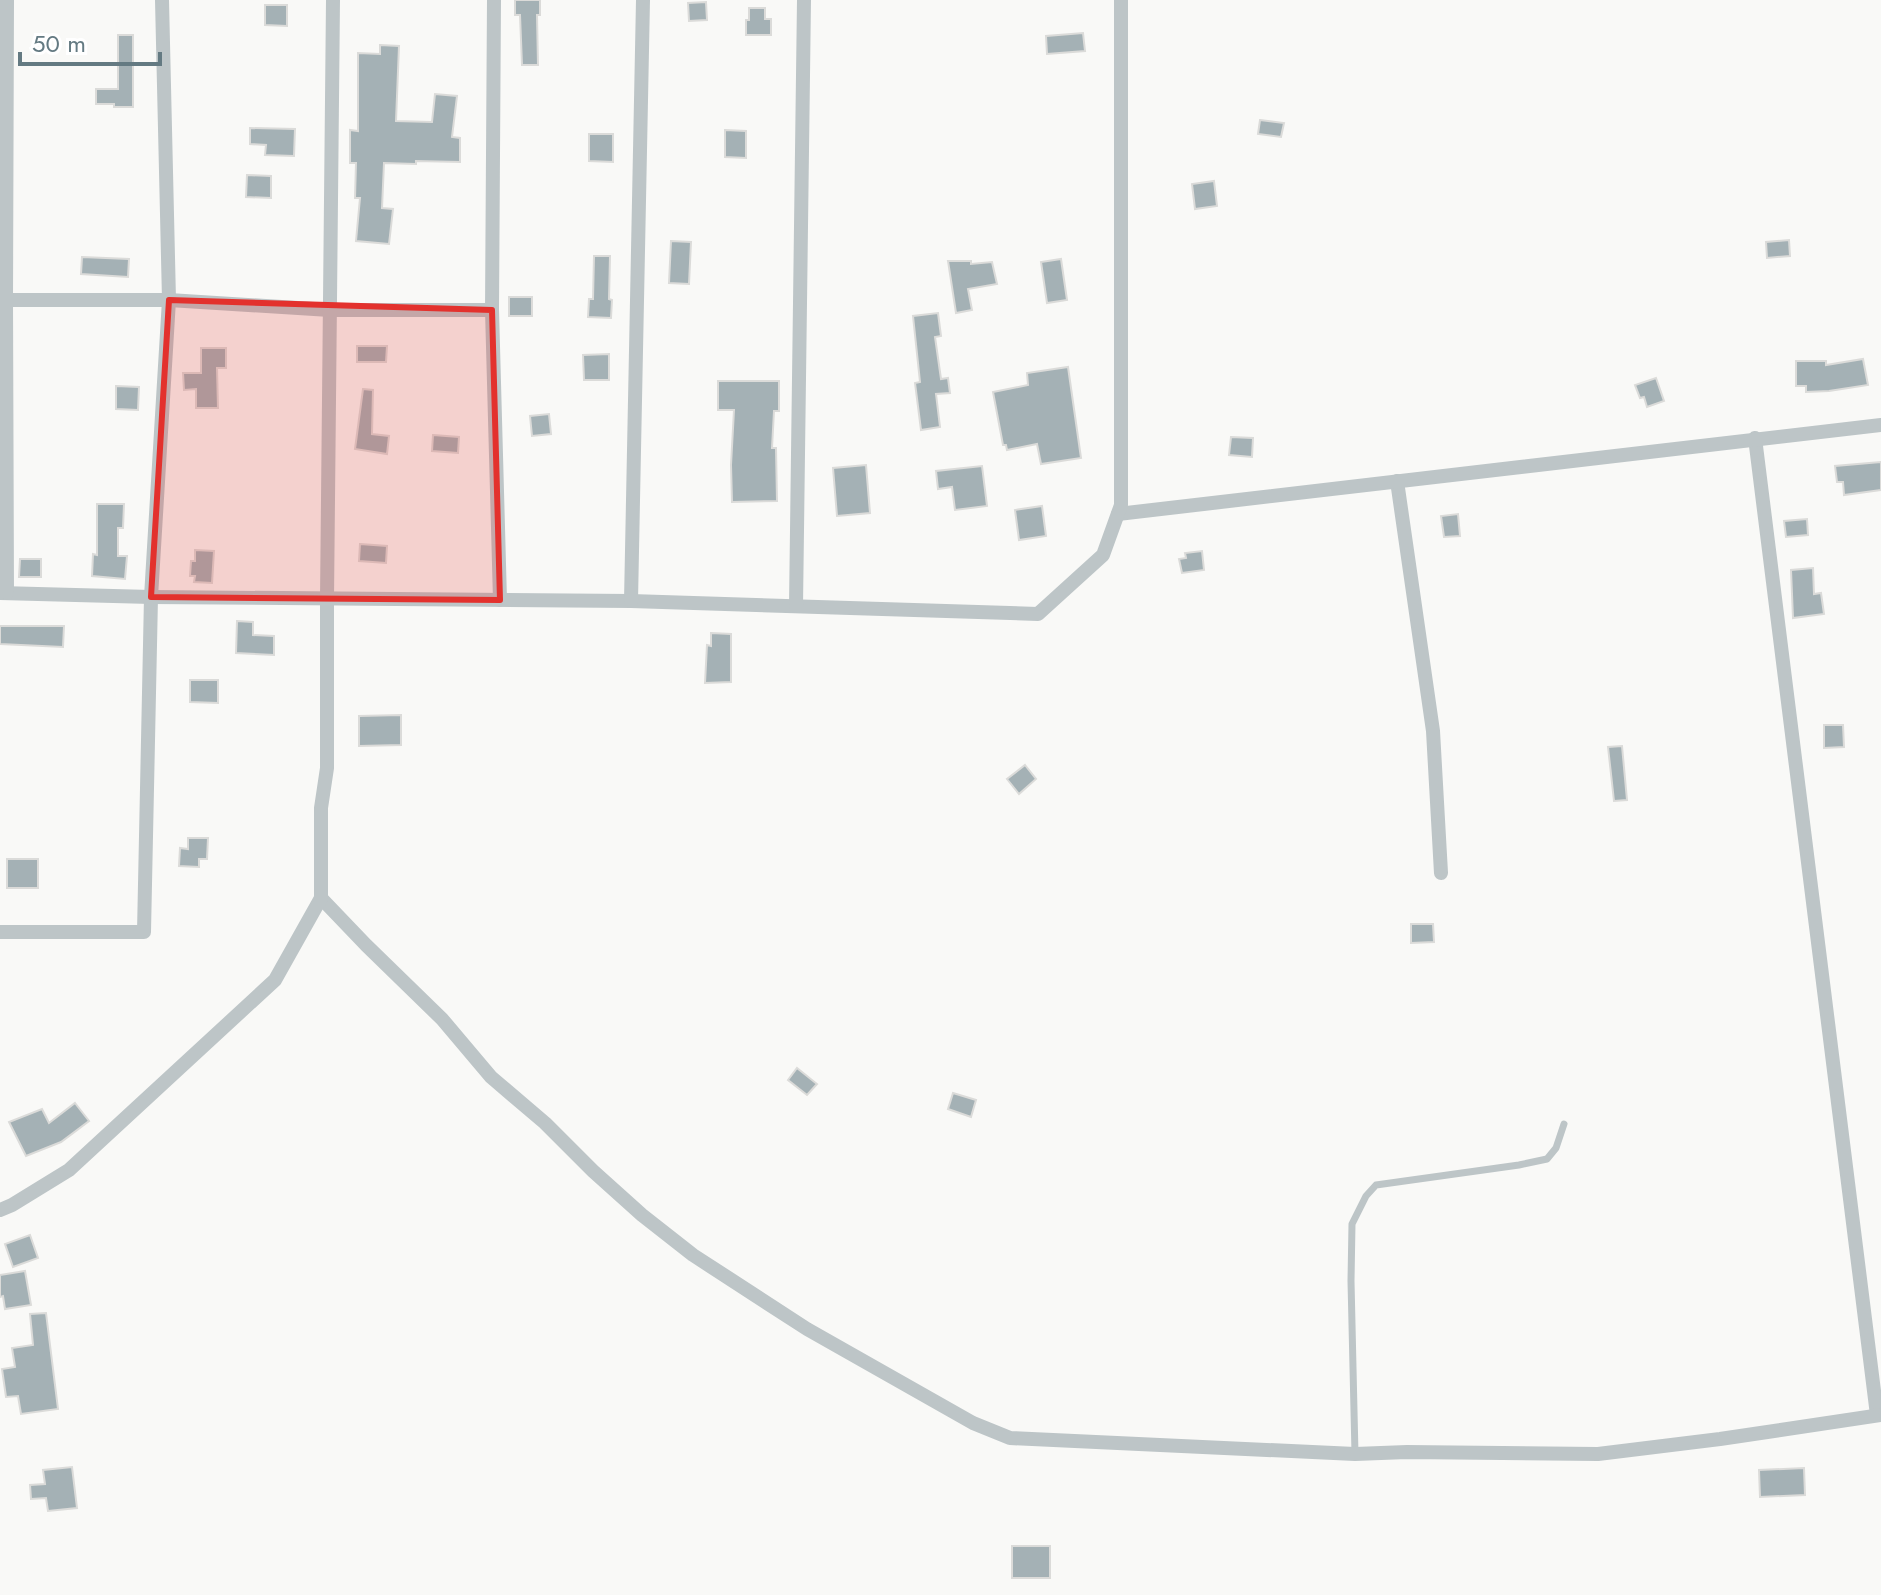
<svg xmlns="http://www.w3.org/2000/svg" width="1881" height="1595" viewBox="0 0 1881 1595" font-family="Jost,sans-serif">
  <rect width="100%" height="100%" fill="#f9f9f7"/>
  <g fill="#a4b1b5" stroke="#dbdbd9" stroke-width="2">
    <polygon points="515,0 540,0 540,15 537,15 538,65 522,65 520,15 515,15"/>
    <polygon points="706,2 707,20 689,21 688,3"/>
    <polygon points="265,5 287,5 287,26 265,25"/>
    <polygon points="749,8 765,8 765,19 771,19 771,35 746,35 746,20 749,20"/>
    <polygon points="1083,33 1085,51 1047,54 1046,36"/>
    <polygon points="118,35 133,35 133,107 114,107 114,104 96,104 96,89 118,89"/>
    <polygon points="380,45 399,46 396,121 432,122 435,94 457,96 452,137 460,138 460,162 416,161 416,164 384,163 382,208 393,209 389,244 356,241 360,198 355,198 356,163 350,163 350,130 358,131 358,53 380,54"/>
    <polygon points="1260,120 1284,123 1281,137 1258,134"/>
    <polygon points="250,128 295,129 294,156 265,155 266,145 250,144"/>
    <polygon points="725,130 746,131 746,158 725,157"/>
    <polygon points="589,134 613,134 613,162 589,161"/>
    <polygon points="247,175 271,176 271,198 246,197"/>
    <polygon points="1214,181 1217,206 1195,209 1192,184"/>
    <polygon points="1789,240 1790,256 1767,258 1766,242"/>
    <polygon points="671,241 691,242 689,284 669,283"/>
    <polygon points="594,256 610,256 609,299 612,300 611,318 588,317 589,299 593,299"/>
    <polygon points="82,257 129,259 128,277 81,274"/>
    <polygon points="1061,259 1067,300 1047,303 1041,262"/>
    <polygon points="948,261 971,261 971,264 992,262 997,284 968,289 972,310 956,313"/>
    <rect x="509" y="297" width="23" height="19"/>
    <polygon points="938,313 941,336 935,337 941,379 948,378 950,393 936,394 940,427 921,430 915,383 920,382 913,316"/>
    <polygon points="357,346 387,346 386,362 357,362"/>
    <polygon points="201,348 226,348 226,368 217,368 218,408 196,408 196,389 184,390 183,373 201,373"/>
    <polygon points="609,354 609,380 584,380 583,355"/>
    <polygon points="1863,359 1868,385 1829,391 1806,392 1806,386 1796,386 1796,361 1826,361 1826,365"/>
    <polygon points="1068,367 1081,458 1041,464 1037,444 1007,450 1006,445 1003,445 993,392 1028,385 1027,373"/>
    <polygon points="1656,378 1664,401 1647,407 1644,397 1640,398 1635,385"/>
    <polygon points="718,381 779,381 779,411 774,411 772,448 776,448 777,501 732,502 731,465 734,410 718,410"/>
    <polygon points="116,386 139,387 138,410 116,409"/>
    <polygon points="363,389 373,390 372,434 389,436 387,454 355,449"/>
    <polygon points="549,414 551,434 532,436 530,416"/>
    <polygon points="433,435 459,437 458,453 432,451"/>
    <polygon points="1231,437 1253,438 1252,457 1229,455"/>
    <polygon points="1881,462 1881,490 1844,495 1843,482 1837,482 1835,466"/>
    <polygon points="866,465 870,513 837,516 833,468"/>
    <polygon points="982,466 987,506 955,510 952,487 938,489 936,471"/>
    <polygon points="97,504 124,504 123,528 118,528 118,556 127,556 125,579 92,576 93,554 97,555"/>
    <polygon points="1042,506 1046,536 1019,540 1015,510"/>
    <polygon points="1458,514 1460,536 1444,537 1441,516"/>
    <polygon points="1807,519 1808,535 1786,537 1784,521"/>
    <polygon points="360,544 387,546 386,563 359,561"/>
    <polygon points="195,550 214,551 212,583 194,582 195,576 190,576 191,561 195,561"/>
    <polygon points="1202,551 1204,570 1182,573 1179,559 1186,558 1185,553"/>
    <polygon points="20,559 41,559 41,577 19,577"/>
    <polygon points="1813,568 1814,594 1821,593 1824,614 1793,618 1791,570"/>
    <polygon points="237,621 253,622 253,635 274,636 274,655 236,653"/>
    <polygon points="0,626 64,626 63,647 0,644"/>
    <polygon points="711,633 731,634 731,682 705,683 707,645 711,646"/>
    <polygon points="190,680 218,680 218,703 190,702"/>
    <polygon points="401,715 401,745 359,746 359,716"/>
    <polygon points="1824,725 1843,725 1844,747 1824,748"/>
    <polygon points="1622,746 1627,800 1614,801 1608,747"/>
    <polygon points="1025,765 1036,779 1019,794 1007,779"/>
    <polygon points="188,838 208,838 207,859 199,859 199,867 179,866 180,848 188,849"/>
    <rect x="7" y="859" width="31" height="29"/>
    <polygon points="1411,924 1433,924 1434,942 1411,943"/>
    <polygon points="797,1068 817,1084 807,1095 788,1080"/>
    <polygon points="953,1093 976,1100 971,1117 948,1109"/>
    <polygon points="75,1103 89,1121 61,1142 26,1156 9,1122 42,1109 49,1123"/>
    <polygon points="30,1235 38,1258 13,1267 5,1244"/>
    <polygon points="25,1271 31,1305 5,1309 3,1296 0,1297 0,1275"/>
    <polygon points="46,1313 58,1409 21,1414 18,1396 6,1397 2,1369 15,1367 12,1348 33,1345 30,1314"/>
    <polygon points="72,1467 77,1508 48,1511 46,1498 31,1499 30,1485 45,1484 43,1470"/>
    <polygon points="1804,1468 1805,1495 1760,1497 1759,1470"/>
    <rect x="1012" y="1546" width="38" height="32"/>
  </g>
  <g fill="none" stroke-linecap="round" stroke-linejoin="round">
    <polyline stroke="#bdc5c7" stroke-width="7" points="1355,1454 1351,1281 1352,1224 1366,1196 1376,1185 1519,1165 1547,1159 1556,1148 1564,1124"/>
    <g stroke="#bdc5c7" stroke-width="14">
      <polyline points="494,0 492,310 500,600"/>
      <polyline points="0,300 169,300 330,310 492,310"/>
      <polyline points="1755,438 1877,1415"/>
      <polyline points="1397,481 1433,731 1441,873"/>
      <polyline points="1118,514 1881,425"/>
      <polyline points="0,593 151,597 631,601 1038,614 1103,555 1121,505 1121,0"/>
      <polyline points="7,593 6,300 7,0"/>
      <polyline points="631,601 643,0"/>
      <polyline points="796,606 804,0"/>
      <polyline points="321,898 366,945 442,1019 491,1077 545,1123 593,1171 642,1215 693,1255 807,1329 973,1423 1010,1438 1355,1454 1407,1452 1598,1454 1720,1439 1881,1415"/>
      <polyline points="0,932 144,932 151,597 169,300 162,0"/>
      <polyline points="0,1210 12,1205 69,1170 275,980 321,898 321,808 327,768 327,599 333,0"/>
    </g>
  </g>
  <path fill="#e3312d" fill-opacity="0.2" stroke="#e3312d" stroke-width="6" stroke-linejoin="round" d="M169 300 492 310 500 600 151 597Z"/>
  <path d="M20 52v12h140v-12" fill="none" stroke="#647a82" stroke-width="4"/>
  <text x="32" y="52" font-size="24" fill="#647a82" stroke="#ffffff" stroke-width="6" paint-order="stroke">50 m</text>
</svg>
